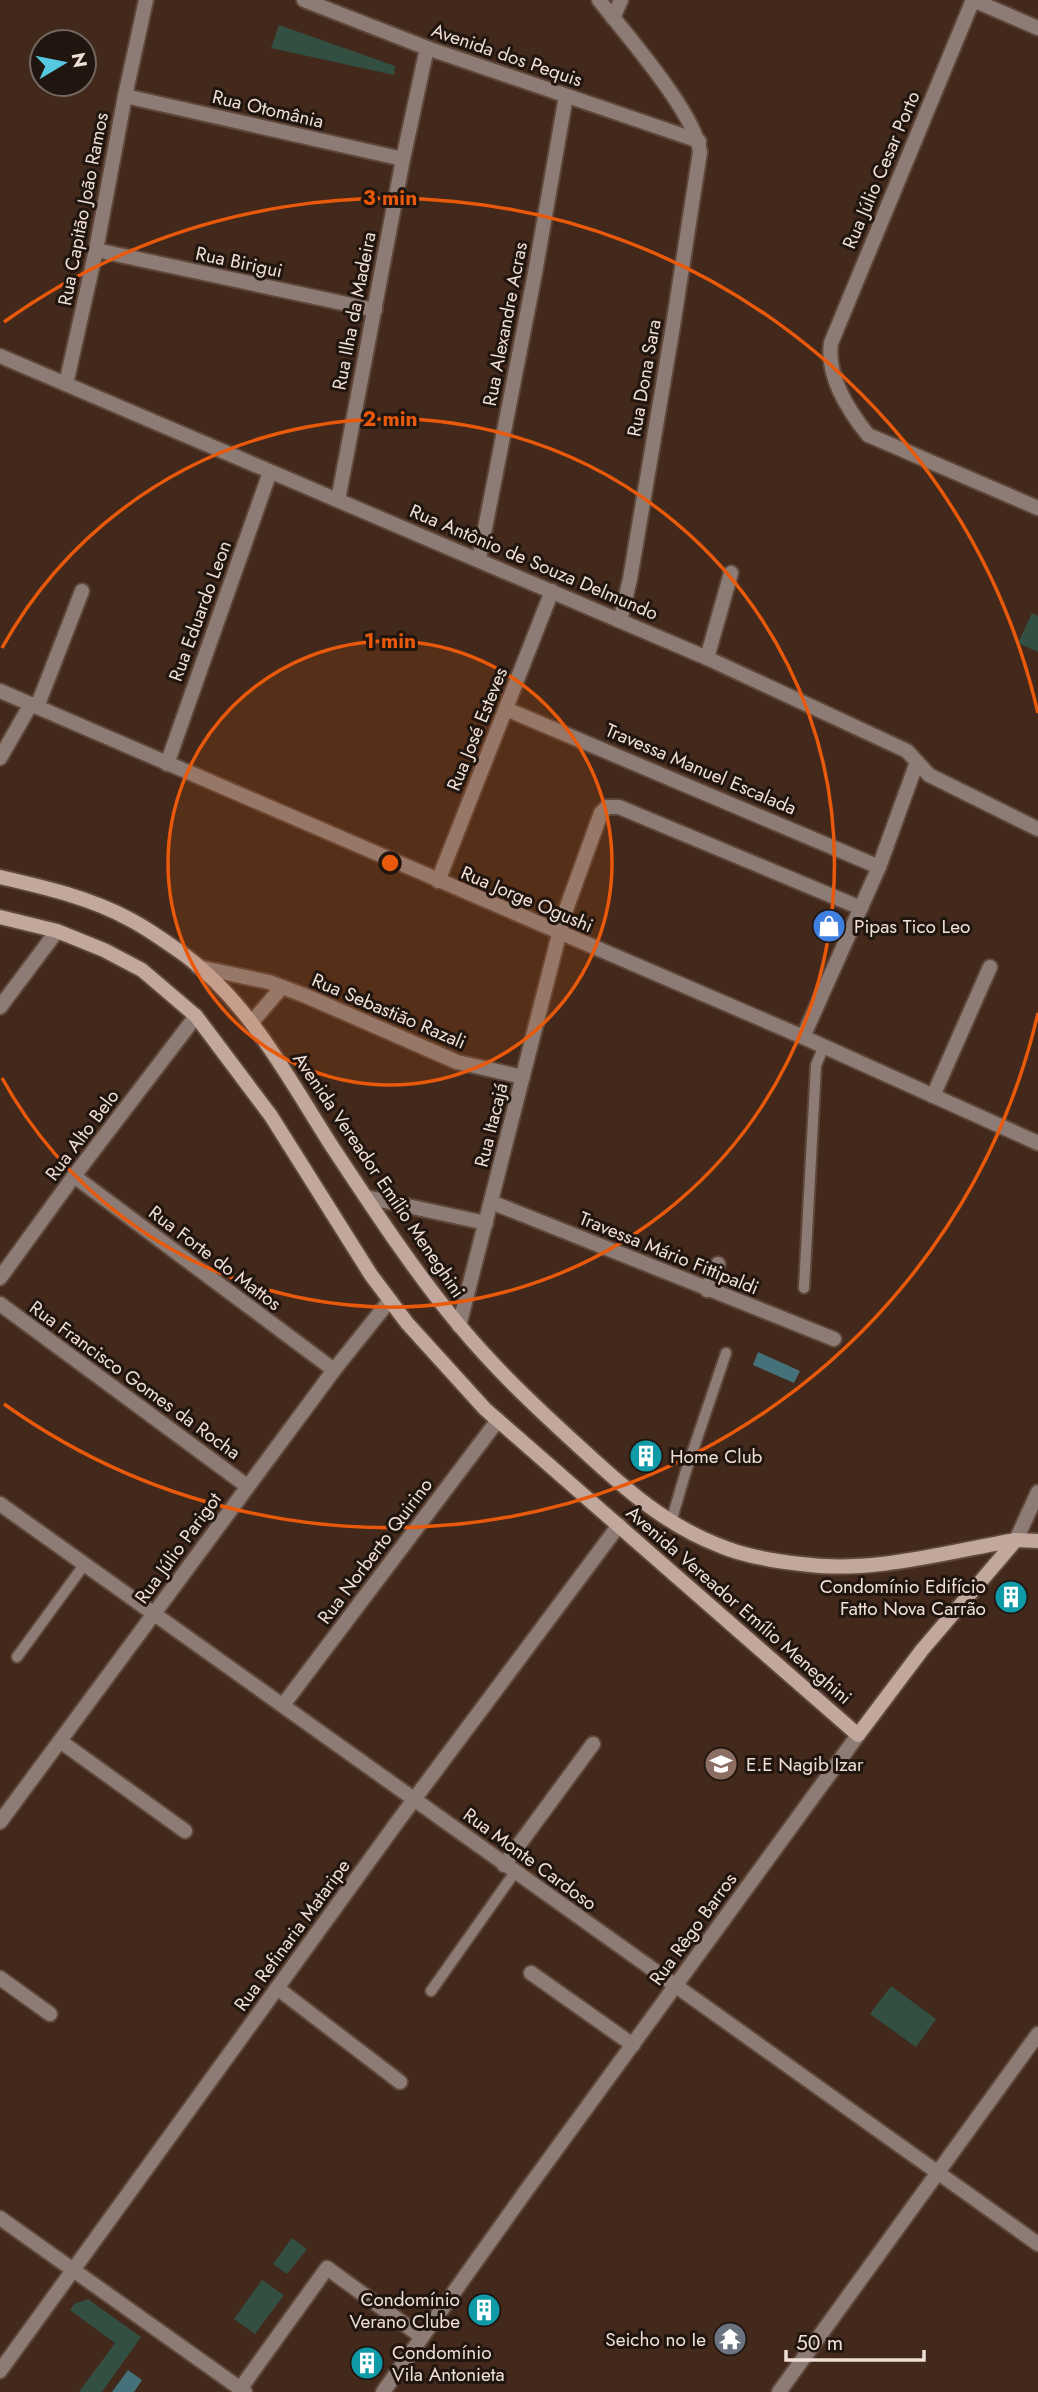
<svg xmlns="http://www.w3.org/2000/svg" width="1038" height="2392" viewBox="0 0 1038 2392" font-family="Jost,sans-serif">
  <rect width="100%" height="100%" fill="#42291b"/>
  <g fill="#334f42">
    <polygon points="279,25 395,66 394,75 271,48"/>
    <polygon points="1032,613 1038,616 1038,652 1018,643"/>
    <polygon points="891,1986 936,2019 916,2047 870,2014"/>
    <polygon points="292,2238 307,2249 287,2274 273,2264"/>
    <polygon points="262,2280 284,2295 255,2334 234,2319"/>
    <polygon points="88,2299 141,2337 102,2392 79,2392 115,2343 70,2310 74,2304"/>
  </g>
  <g fill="#44717a">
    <polygon points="758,1352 800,1371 794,1383 753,1365"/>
    <polygon points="128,2370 142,2380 134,2392 112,2392"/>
  </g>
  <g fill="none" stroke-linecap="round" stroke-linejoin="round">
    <defs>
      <g id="service">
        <polyline points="804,1288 816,1065 824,1046"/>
        <polyline points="671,1522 685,1474 726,1353"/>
        <polyline points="17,1657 84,1565"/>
        <polyline points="431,1991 515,1872"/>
      </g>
      <g id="minor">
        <polyline points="304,0 427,48 699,141"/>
        <path d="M599 0C625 33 696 114 700 152L673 326 630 579 620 621"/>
        <path d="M973 0 831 343C826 376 848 410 868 435L1038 508"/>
        <polyline points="973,0 1038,28"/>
        <polyline points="613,18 621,0"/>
        <polyline points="125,96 403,159"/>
        <polyline points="96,250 375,310"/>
        <polyline points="0,356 707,658 907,751 929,775 1038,829"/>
        <polyline points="66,384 96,250 125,96 146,0"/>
        <polyline points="338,500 403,159 427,48"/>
        <polyline points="479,559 535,273 566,96"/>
        <polyline points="707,658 731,573"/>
        <polyline points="0,691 803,1037 1038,1143"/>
        <polyline points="37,707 82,591"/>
        <polyline points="506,709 879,867"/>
        <polyline points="0,758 31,704"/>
        <polyline points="167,764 270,472"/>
        <polyline points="438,881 552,591"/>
        <polyline points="198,967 269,982 306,996 457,1062 523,1077"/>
        <polyline points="0,1007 57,931"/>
        <polyline points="252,1022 282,987"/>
        <polyline points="803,1037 879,867 917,762"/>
        <polyline points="933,1096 990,967"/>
        <polyline points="74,1176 334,1370"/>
        <polyline points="366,1197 486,1223"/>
        <polyline points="491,1202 834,1339"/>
        <polyline points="0,1278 74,1176 196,1016"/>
        <polyline points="707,1290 718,1264"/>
        <polyline points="0,1304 247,1486"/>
        <polyline points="459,1326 564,915 601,813 607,807 619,807 861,908"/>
        <polyline points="0,1504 1038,2244"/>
        <polyline points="283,1705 498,1420"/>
        <polyline points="60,1741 185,1831"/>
        <polyline points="0,1822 334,1370 390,1300"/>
        <polyline points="504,1865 593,1744"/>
        <polyline points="531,1973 633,2045"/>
        <polyline points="0,1978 50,2014"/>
        <polyline points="277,1988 400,2082"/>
        <polyline points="0,2218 245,2392"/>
        <polyline points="0,2371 398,1821 619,1525"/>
        <polyline points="240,2389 327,2268 422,2337"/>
        <polyline points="779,2392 1038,2034"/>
      </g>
      <g id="tertiary">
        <polyline points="1016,1540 1038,1492"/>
        <polyline points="383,2392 523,2195 858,1735"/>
      </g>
      <g id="secondary">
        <path d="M0 877C44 887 91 898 131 920 150 930 169 944 186 956 251 1005 290 1081 333 1148 373 1208 413 1270 459 1325 497 1371 540 1411 584 1451 624 1488 666 1525 718 1545 743 1556 774 1561 801 1564 872 1574 946 1552 1016 1540L1038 1541"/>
        <polyline points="0,917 57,931 104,950 142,970 196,1016 271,1116 371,1275 407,1323 485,1409 858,1735 922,1650 1016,1540"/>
      </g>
    </defs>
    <use href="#service" stroke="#5e4639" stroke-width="14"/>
    <use href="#minor" stroke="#5e4639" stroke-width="18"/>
    <use href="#tertiary" stroke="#5e4639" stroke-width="18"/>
    <use href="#secondary" stroke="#5e4639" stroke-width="18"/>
    <use href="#service" stroke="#8d7c75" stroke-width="10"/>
    <use href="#minor" stroke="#8d7c75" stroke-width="14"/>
    <use href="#tertiary" stroke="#8d7c75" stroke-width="14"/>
    <use href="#secondary" stroke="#c1a79c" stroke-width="14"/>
  </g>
  <circle cx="390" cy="863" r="222" fill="#e8590c" fill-opacity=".12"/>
  <g fill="none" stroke="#e8590c" stroke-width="3.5">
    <circle cx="390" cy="863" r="222"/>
    <path d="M2 648A444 444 0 1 1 2 1078"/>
    <path d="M1038 1013A665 665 0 0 1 4 1404M4 322A665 665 0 0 1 1038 713"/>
  </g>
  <defs>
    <symbol id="shop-disc" viewBox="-11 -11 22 22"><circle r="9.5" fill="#3f7fe0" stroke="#20150f"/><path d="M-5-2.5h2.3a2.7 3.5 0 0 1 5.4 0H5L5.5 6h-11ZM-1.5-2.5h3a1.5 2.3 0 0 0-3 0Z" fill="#fff"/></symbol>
    <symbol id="building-disc" viewBox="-11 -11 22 22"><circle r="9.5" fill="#0f9aa8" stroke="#20150f"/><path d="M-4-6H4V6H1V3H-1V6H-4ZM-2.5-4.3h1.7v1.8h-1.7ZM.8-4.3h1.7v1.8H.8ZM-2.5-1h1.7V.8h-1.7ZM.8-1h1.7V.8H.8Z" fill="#fff"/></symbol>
    <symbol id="school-disc" viewBox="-11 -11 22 22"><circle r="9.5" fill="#8d6e63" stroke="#20150f"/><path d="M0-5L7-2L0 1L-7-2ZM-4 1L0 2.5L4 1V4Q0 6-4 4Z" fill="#fff"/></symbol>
    <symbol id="temple-disc" viewBox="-11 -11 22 22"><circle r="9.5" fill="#6b7280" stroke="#20150f"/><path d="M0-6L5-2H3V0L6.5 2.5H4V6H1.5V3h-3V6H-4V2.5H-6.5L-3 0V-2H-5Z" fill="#fff"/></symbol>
  </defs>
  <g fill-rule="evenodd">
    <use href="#shop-disc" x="810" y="907" width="38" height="38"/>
    <use href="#building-disc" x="627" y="1437" width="38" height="38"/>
    <use href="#building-disc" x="992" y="1578" width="38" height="38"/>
    <use href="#school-disc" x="702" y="1745" width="38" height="38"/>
    <use href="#building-disc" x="465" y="2291" width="38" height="38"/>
    <use href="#temple-disc" x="711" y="2320" width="38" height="38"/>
    <use href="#building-disc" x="348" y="2344" width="38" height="38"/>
  </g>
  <g text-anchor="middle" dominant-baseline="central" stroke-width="6" stroke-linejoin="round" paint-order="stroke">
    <g font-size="19" fill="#f0dfd6" stroke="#20150f">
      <text transform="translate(507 55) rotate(19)">Avenida dos Pequis</text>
      <text transform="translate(268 109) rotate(13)">Rua Otomânia</text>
      <text transform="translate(881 170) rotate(-67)">Rua Júlio Cesar Porto</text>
      <text transform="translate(83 209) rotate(-79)">Rua Capitão João Ramos</text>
      <text transform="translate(239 262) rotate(12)">Rua Birigui</text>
      <text transform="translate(354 311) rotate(-79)">Rua Ilha da Madeira</text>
      <text transform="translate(505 324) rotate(-79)">Rua Alexandre Acras</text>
      <text transform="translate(644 378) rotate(-80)">Rua Dona Sara</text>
      <text transform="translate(534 562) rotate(23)">Rua Antônio de Souza Delmundo</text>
      <text transform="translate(200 611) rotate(-70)">Rua Eduardo Leon</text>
      <text transform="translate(477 729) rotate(-68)">Rua José Esteves</text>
      <text transform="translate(701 769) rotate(23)">Travessa Manuel Escalada</text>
      <text transform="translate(527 899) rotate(23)">Rua Jorge Ogushi</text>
      <text transform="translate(389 1011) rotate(23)">Rua Sebastião Razali</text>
      <text transform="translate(491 1125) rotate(-76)">Rua Itacajá</text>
      <text transform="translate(82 1135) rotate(-53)">Rua Alto Belo</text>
      <text transform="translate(379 1175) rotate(56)">Avenida Vereador Emílio Meneghini</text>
      <text transform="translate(669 1253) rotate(22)">Travessa Mário Fittipaldi</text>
      <text transform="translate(215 1258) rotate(37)">Rua Forte do Mattos</text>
      <text transform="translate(135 1380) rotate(36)">Rua Francisco Gomes da Rocha</text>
      <text transform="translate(178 1548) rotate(-54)">Rua Júlio Parigot</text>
      <text transform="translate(375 1551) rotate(-53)">Rua Norberto Quirino</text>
      <text transform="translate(739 1605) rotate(41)">Avenida Vereador Emílio Meneghini</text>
      <text transform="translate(530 1859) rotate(36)">Rua Monte Cardoso</text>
      <text transform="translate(693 1929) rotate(-54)">Rua Rêgo Barros</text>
      <text transform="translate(292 1935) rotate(-54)">Rua Refinaria Mataripe</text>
    </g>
    <g font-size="19" fill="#f0dfd6" stroke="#20150f" text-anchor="start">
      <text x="854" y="926">Pipas Tico Leo</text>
      <text x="670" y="1456">Home Club</text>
      <text x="986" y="1586" text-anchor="end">Condomínio Edifício<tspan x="986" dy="22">Fatto Nova Carrão</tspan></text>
      <text x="746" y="1764">E.E Nagib Izar</text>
      <text x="460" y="2299" text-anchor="end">Condomínio<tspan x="460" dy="22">Verano Clube</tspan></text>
      <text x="706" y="2339" text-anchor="end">Seicho no Ie</text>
      <text x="392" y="2352">Condomínio<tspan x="392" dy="22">Vila Antonieta</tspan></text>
    </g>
  </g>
  <circle cx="390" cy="863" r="10" fill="#e8590c" stroke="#20150f" stroke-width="3.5"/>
  <g font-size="21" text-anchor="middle" font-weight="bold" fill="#e8590c" stroke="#20150f" stroke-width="6" stroke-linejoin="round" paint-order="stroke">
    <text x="390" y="205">3 min</text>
    <text x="390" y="426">2 min</text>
    <text x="390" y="648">1 min</text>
  </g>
  <g transform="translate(63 63) rotate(80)"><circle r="33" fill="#20150f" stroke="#73665f" stroke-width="2"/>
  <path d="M0-5L12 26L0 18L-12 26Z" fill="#56c9e1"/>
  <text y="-10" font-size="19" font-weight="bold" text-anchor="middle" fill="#f0dfd6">N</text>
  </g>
  <path d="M786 2350v10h138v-10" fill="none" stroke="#f0dfd6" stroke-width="3.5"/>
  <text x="796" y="2350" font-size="21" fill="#f0dfd6" stroke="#20150f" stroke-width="5" paint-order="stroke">50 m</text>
</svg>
